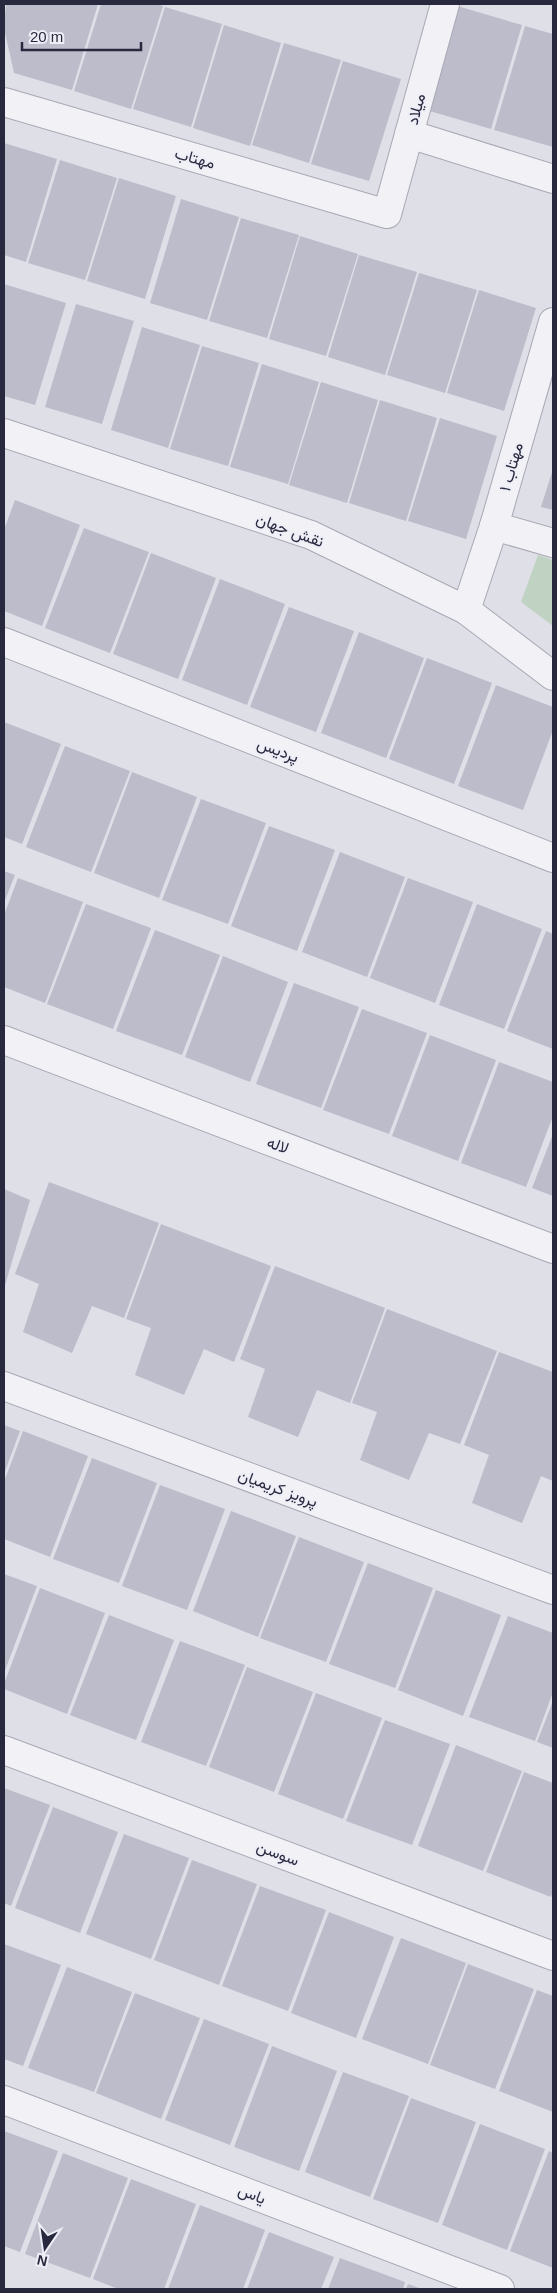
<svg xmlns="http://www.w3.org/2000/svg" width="557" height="2293" viewBox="0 0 557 2293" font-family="Helvetica,Vazirmatn,sans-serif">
  <rect width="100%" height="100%" fill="#dfdfe8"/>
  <polygon fill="#c0d2c2" points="538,555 553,560 553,626 521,602"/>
  <g fill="#bcbccb">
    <polygon points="6,4 98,4 72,90 14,73 4,28"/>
    <polygon points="101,4 155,4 163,6 131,109 74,91"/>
    <polygon points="454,5 522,25 491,129 423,109"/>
    <polygon points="165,7 222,24 191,127 133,109"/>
    <polygon points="224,25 281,43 250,146 193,128"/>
    <polygon points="525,26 553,34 553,147 494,130"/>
    <polygon points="284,43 341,60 309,163 252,145"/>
    <polygon points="343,61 401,79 369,181 311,164"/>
    <polygon points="4,143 57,159 26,262 4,255"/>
    <polygon points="60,160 117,178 85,280 28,263"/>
    <polygon points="119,178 176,196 145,299 87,281"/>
    <polygon points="181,199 239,217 207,320 150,303"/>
    <polygon points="241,218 299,235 267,338 209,321"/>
    <polygon points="300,236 358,254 326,356 269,339"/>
    <polygon points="359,255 417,272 385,375 328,357"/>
    <polygon points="419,273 477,290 445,393 387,375"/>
    <polygon points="4,284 66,303 35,405 4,396"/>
    <polygon points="479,290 536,308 504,411 447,393"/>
    <polygon points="76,304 134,321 102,424 45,407"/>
    <polygon points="142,327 200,345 168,448 111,430"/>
    <polygon points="202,346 259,363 228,466 170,449"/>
    <polygon points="262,364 319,382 288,484 230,467"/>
    <polygon points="321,382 378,400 347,503 289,485"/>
    <polygon points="380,400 437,418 406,521 349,503"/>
    <polygon points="440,418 497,436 466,539 408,521"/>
    <polygon points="553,469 553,510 541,507"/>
    <polygon points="15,500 80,525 42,626 4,611 4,530"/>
    <polygon points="84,528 149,552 110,653 45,628"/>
    <polygon points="151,553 216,578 178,679 113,654"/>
    <polygon points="220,579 285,604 247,705 182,680"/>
    <polygon points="289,607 354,631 316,732 250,707"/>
    <polygon points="359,632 424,658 386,758 321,733"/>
    <polygon points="427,658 492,683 454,784 389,759"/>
    <polygon points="496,685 553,707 553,730 523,810 458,786"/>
    <polygon points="4,722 61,744 22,844 4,837"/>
    <polygon points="65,746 130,771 91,872 26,847"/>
    <polygon points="132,772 197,797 159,898 94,873"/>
    <polygon points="201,799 266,823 228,924 162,900"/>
    <polygon points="269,826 335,850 297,951 231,926"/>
    <polygon points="340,852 405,877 367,977 302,952"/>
    <polygon points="4,871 15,875 4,903"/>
    <polygon points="18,878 83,902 45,1003 4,987 4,915"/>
    <polygon points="408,878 473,902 435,1003 370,978"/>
    <polygon points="86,904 151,928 113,1029 47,1004"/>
    <polygon points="477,904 542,929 504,1029 439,1005"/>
    <polygon points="155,930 220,955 182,1055 116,1031"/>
    <polygon points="546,931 553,934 553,1049 507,1031"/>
    <polygon points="223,956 288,982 250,1082 185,1057"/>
    <polygon points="294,983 359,1007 321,1108 256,1084"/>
    <polygon points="362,1009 427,1033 389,1134 323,1110"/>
    <polygon points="430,1035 496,1060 458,1161 392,1136"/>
    <polygon points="499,1062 553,1082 553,1116 526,1187 461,1163"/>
    <polygon points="553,1134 553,1196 532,1188"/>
    <polygon points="49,1182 159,1223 124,1318 92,1306 72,1353 23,1332 39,1284 15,1274"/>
    <polygon points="4,1189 30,1200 4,1289"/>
    <polygon points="161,1224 271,1266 234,1362 204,1349 184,1395 135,1375 151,1328 126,1319"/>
    <polygon points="275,1266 385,1308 350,1403 317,1390 298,1437 248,1417 265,1369 240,1359"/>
    <polygon points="387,1309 497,1351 460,1444 429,1433 409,1480 360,1460 377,1412 352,1403"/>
    <polygon points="499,1352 553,1372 553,1481 541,1476 522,1523 472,1503 489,1455 464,1445"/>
    <polygon points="4,1425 20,1431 4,1474"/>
    <polygon points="23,1431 88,1456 50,1557 4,1539 4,1482"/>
    <polygon points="92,1458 157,1483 119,1583 53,1559"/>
    <polygon points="160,1485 225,1509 187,1610 122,1586"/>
    <polygon points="231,1511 296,1536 258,1637 193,1611"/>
    <polygon points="299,1537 364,1562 326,1662 260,1638"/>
    <polygon points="368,1563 433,1588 395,1688 329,1664"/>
    <polygon points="4,1574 37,1586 4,1673"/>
    <polygon points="40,1588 105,1613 67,1714 4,1689 4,1684"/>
    <polygon points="436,1590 501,1615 463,1716 398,1690"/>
    <polygon points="109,1615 174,1640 136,1740 70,1715"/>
    <polygon points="508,1616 553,1633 553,1692 535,1741 469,1717"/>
    <polygon points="180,1641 245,1665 206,1766 141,1742"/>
    <polygon points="247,1667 313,1692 274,1792 209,1767"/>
    <polygon points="316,1693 382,1718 343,1819 278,1794"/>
    <polygon points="553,1701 553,1748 537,1742"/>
    <polygon points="385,1720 450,1744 412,1845 346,1821"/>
    <polygon points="456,1745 522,1771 483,1871 418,1846"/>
    <polygon points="524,1772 553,1783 553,1890 551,1897 486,1872"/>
    <polygon points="4,1788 50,1805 11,1906 4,1903"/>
    <polygon points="53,1807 118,1832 80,1933 15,1908"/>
    <polygon points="124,1834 189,1858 151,1959 86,1934"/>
    <polygon points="192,1860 257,1884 219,1985 154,1960"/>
    <polygon points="260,1886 326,1910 288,2011 222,1986"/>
    <polygon points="329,1912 394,1937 356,2038 291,2013"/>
    <polygon points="401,1938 466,1963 428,2064 362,2039"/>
    <polygon points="4,1944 61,1965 23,2066 4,2059"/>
    <polygon points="468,1964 534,1989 495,2089 430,2065"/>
    <polygon points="67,1967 132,1992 94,2092 28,2068"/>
    <polygon points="537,1990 553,1996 553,2112 499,2091"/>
    <polygon points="135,1993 200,2018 161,2119 96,2093"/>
    <polygon points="204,2019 269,2044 230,2145 165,2120"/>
    <polygon points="272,2046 337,2071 299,2171 234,2147"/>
    <polygon points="343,2072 409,2096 370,2197 305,2172"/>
    <polygon points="411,2098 476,2122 438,2223 373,2199"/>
    <polygon points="480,2124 545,2149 507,2250 442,2225"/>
    <polygon points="4,2131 58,2151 20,2252 4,2246"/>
    <polygon points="549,2151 553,2153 553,2268 510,2251"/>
    <polygon points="63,2153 128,2178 90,2278 25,2254"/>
    <polygon points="131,2179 196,2204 164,2289 118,2289 93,2279"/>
    <polygon points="200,2205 265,2230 243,2289 168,2289"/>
    <polygon points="269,2232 334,2257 321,2289 247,2289"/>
    <polygon points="340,2258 405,2282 403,2289 328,2289"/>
    <polygon points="408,2284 422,2289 406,2289"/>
  </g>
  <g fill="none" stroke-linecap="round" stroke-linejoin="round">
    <defs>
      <g id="minor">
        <polyline points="4,102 387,214 445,4"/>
        <polyline points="409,134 553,179"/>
        <polyline points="494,526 553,543"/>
        <polyline points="466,610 494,526 553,322"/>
        <polyline points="4,642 553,858"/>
        <polyline points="4,1040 553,1249"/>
        <polyline points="4,1386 553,1590"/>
        <polyline points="4,1750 553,1956"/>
        <polyline points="4,2100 500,2289"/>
      </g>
      <polyline id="tertiary" points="4,433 311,535 466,610 553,676"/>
    </defs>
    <use href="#minor" stroke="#a8a8b5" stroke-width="30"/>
    <use href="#tertiary" stroke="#a8a8b5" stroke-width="30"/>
    <use href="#minor" stroke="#f2f1f6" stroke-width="28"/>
    <use href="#tertiary" stroke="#f2f1f6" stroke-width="28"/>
  </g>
  <g text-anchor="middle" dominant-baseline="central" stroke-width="4" stroke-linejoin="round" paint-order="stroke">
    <g font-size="16" fill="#28283f" stroke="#eeeff6">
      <text transform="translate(416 109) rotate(-75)">میلاد</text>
      <text transform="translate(195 158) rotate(16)">مهتاب</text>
      <text transform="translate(511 467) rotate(-74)">مهتاب ۱</text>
      <text transform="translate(290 530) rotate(20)">نقش جهان</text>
      <text transform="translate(278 750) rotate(21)">پردیس</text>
      <text transform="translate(278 1145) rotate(21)">لاله</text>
      <text transform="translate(278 1488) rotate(20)">پرویز کریمیان</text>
      <text transform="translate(278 1853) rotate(21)">سوسن</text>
      <text transform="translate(252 2194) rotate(21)">یاس</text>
    </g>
  </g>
  <rect width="557" height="2293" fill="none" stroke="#28283f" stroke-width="10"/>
  <g transform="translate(45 2248) rotate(193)" stroke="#eeeff6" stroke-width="4" paint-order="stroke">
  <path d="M0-4L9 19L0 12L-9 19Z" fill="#28283f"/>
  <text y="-8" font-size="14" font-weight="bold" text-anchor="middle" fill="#28283f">N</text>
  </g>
  <path d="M22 42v8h119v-8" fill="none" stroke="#28283f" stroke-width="2.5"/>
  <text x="30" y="42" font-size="15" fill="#28283f" stroke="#eeeff6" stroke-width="4" paint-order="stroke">20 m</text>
</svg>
